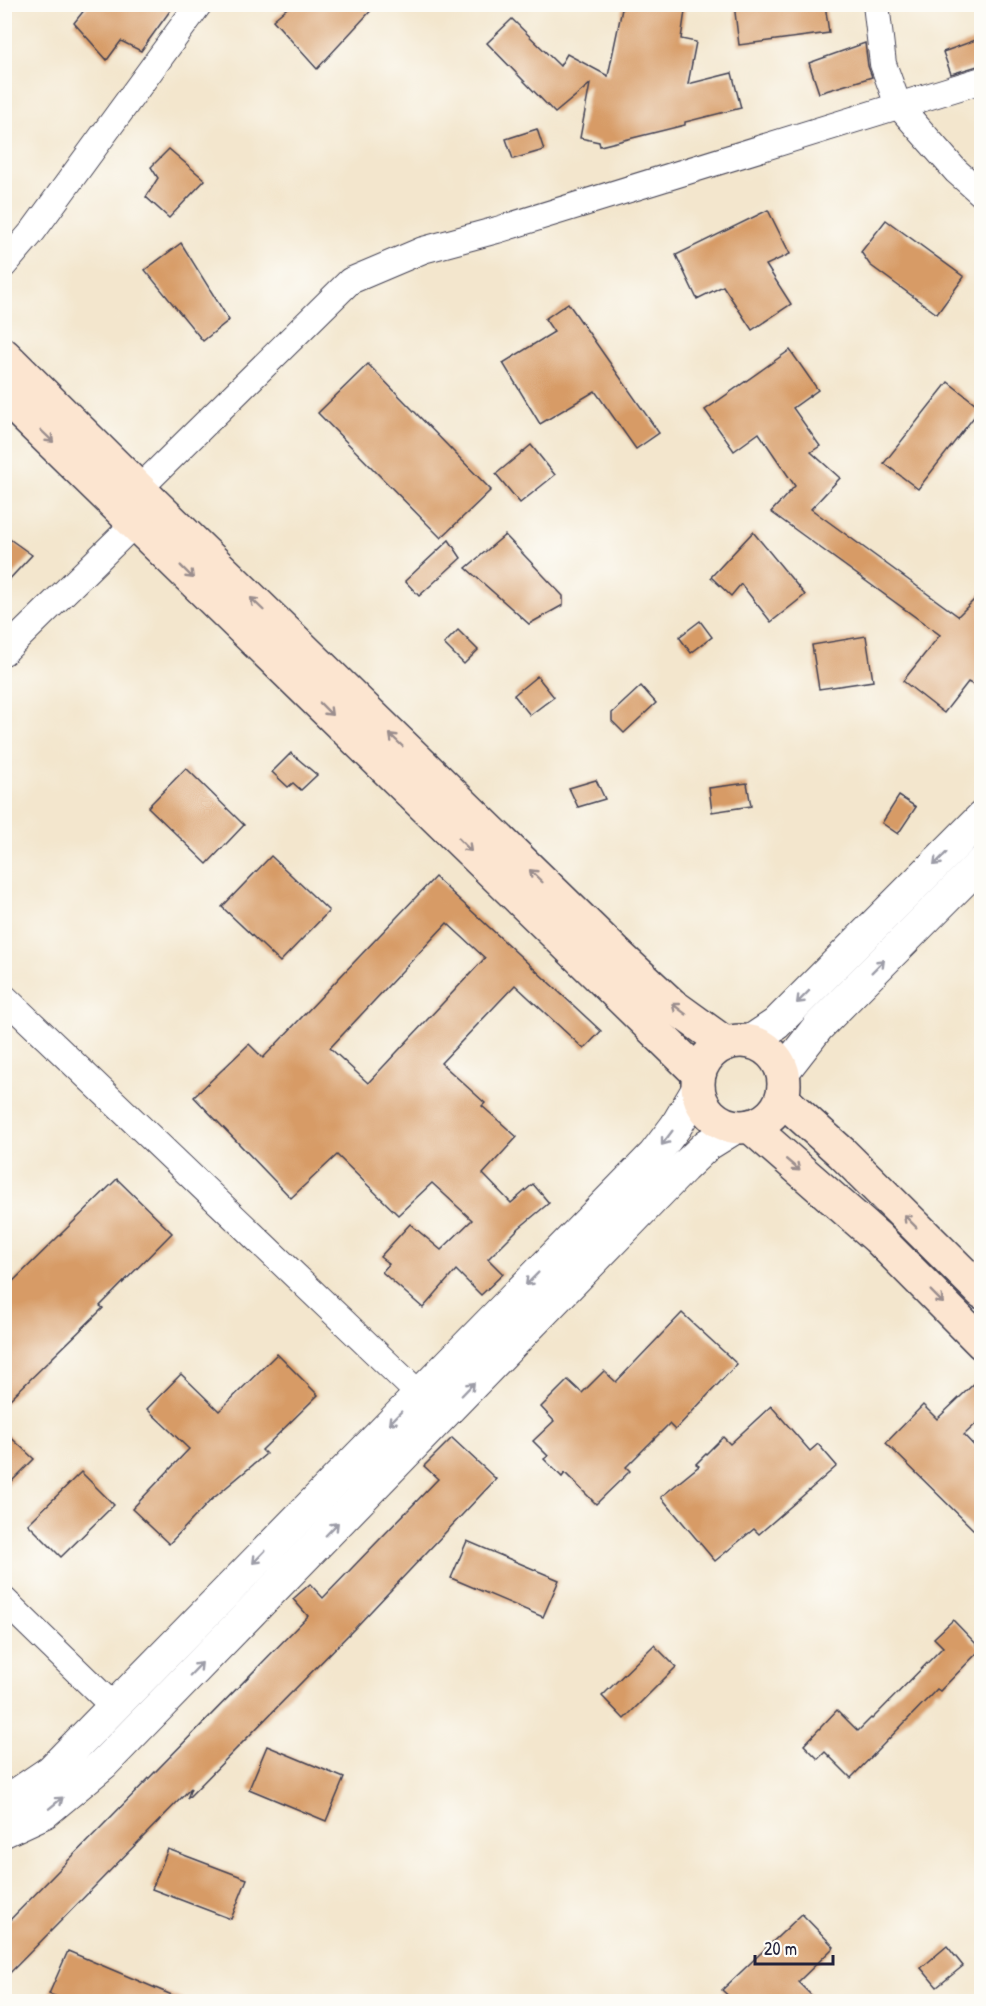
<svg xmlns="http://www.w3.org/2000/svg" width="986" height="2006" viewBox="0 0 986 2006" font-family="'Patrick Hand',sans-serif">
  <rect width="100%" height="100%" fill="#fdfcf7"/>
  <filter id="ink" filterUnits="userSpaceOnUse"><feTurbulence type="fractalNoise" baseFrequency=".0167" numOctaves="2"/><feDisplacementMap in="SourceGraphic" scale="12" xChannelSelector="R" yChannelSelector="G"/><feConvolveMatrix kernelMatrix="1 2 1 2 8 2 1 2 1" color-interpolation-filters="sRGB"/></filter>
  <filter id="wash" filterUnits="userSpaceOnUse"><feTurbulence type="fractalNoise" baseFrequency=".008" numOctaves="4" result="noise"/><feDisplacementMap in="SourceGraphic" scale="24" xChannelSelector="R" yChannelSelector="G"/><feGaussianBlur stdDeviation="1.35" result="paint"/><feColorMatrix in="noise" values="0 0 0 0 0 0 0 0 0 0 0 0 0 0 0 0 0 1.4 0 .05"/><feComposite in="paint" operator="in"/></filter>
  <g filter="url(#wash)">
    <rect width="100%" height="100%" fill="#f3e6cd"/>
    <g id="blocks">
      <g fill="#d79b66" fill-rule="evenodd">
        <polygon points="89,4 175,4 141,51 121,41 107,60 74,23"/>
        <polygon points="292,4 377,4 317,69 273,20"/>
        <polygon points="623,4 686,4 681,39 696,42 688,84 732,73 741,108 685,122 685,125 600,146 599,142 580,138 590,84 555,113 487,43 512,19 560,66 567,54 608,76"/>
        <polygon points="734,4 825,4 829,33 739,45"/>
        <polygon points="981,38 981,65 951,74 943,52"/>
        <polygon points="865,43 868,66 872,77 819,93 809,63"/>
        <polygon points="537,129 544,150 513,159 506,139"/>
        <polygon points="169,149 205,180 169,218 146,197 158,178 151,167"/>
        <polygon points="768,210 790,254 766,265 791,304 752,330 723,286 697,299 676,255"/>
        <polygon points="886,220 964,277 937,314 870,265 861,252"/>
        <polygon points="181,243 229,320 203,341 145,270"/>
        <polygon points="568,303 659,433 636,449 595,391 540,424 503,363 554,332 545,319"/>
        <polygon points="790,350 818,390 793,408 820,446 811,452 840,478 811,509 958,616 981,593 981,689 968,682 944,713 903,681 940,635 771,512 795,486 759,433 734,451 705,410"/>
        <polygon points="368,364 491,490 441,538 318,413"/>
        <polygon points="948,382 981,408 918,489 884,463"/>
        <polygon points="531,445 555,475 520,503 496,474"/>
        <polygon points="753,532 805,595 771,622 741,584 731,596 711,577"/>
        <polygon points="4,535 32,555 4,585"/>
        <polygon points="505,535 563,596 563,605 529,624 466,568"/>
        <polygon points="449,540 461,558 419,596 405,581"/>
        <polygon points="700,621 712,637 691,653 679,637"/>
        <polygon points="458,630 478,650 464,664 444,644"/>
        <polygon points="866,636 873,681 819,689 812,645"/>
        <polygon points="537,676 554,697 530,715 514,695"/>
        <polygon points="641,686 656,703 624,733 612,721 612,713"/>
        <polygon points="291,753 317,775 301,790 293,783 288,787 272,772"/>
        <polygon points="186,768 244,825 207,864 148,807"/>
        <polygon points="596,780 605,799 578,807 569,788"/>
        <polygon points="747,783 751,806 712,812 709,788"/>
        <polygon points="899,796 916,807 898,834 882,823"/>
        <polygon points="271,856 329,911 280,962 222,907"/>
        <path d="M435 877 601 1031 584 1049 515 985 441 1063 485 1103 482 1106 517 1137 483 1174 511 1203 533 1184 549 1203 519 1228 488 1259 503 1274 481 1295 456 1270 423 1308 382 1272 389 1264 380 1257 410 1224 441 1250 472 1220 432 1183 398 1215 337 1155 291 1198 194 1097 249 1044 263 1058ZM447 923 485 958 368 1083 330 1048Z"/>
        <polygon points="117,1179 172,1233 100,1306 103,1308 4,1405 4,1290"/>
        <polygon points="682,1313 737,1364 675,1430 669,1424 626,1467 630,1471 596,1504 565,1473 562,1477 544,1459 548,1456 533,1441 554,1421 541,1407 568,1380 582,1393 604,1371 616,1382"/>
        <polygon points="277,1354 318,1395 262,1450 266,1454 210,1501 169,1544 132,1509 189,1449 147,1409 181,1374 219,1411"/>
        <polygon points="981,1377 981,1419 964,1435 981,1453 981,1537 886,1443 923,1405 937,1419"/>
        <polygon points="771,1406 810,1451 818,1444 837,1466 759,1534 754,1529 715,1561 661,1497 699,1466 696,1464 723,1437 730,1444"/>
        <polygon points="4,1431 34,1459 4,1489"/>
        <polygon points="452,1438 496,1479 356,1627 187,1799 191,1788 4,1979 4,1926 308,1616 293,1599 310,1584 323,1598 438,1479 424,1466"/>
        <polygon points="81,1472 114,1505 61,1557 28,1524"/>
        <polygon points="467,1541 559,1580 543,1617 451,1578"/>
        <polygon points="953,1620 981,1649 940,1691 937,1689 851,1778 825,1752 818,1759 804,1745 837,1710 858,1731 871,1718 872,1719 943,1647 934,1638"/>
        <polygon points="654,1645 676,1667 624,1719 602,1696"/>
        <polygon points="267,1746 344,1778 326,1821 249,1789"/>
        <polygon points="168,1849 247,1879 231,1919 152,1889"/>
        <polygon points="802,1914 834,1947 798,1982 817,2001 734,2001 722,1990"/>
        <polygon points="947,1946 963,1966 937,1987 921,1968"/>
        <polygon points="68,1951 186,2001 68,2001 49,1994"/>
      </g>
    </g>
  </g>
  <g filter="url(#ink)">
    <use href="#blocks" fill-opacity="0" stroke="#413f51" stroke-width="1.5"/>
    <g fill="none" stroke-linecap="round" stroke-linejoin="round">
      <defs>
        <g id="minor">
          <polyline points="876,4 883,64 898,105 956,171 982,194"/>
          <polyline points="4,265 33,231 199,4"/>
          <polyline points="139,489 350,281 423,250 497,230 982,80"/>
          <polyline points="4,652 136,522"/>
          <polyline points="4,997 419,1394"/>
          <polyline points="4,1600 113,1706"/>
        </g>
        <g id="tertiary">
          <polyline points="749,1042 776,1024 982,817"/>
          <polyline points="783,1072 818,1027 982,862"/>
          <polyline points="4,1803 51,1771 654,1155 676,1126 698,1089"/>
          <polyline points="4,1831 45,1812 103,1764 683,1168 707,1145 736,1127"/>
        </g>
        <g id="secondary">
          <polyline points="4,355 139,489 618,955 672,1005 726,1044"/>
          <polyline points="4,396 699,1074"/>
          <circle cx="741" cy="1084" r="43"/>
          <polyline points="782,1099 842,1153 982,1292"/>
          <polyline points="750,1126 878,1238 982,1343"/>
        </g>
      </defs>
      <use href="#minor" stroke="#413f51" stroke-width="28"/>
      <use href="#tertiary" stroke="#413f51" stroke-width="34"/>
      <use href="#secondary" stroke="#413f51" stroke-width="36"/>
      <use href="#minor" stroke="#fff" stroke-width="26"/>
      <use href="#tertiary" stroke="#fff" stroke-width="32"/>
      <use href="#secondary" stroke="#fce5d0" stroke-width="33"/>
    </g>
    <defs><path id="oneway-shaft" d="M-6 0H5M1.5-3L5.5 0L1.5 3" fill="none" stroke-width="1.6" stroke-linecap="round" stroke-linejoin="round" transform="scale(1.5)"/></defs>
    <g stroke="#9a8d8d">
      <use href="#oneway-shaft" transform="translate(47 436) rotate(44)"/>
      <use href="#oneway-shaft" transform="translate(187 572) rotate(45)"/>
      <use href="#oneway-shaft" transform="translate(257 604) rotate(-136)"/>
      <use href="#oneway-shaft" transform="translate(326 709) rotate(45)"/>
      <use href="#oneway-shaft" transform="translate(396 740) rotate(-136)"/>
      <use href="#oneway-shaft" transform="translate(465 845) rotate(45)"/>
      <use href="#oneway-shaft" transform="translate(536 876) rotate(-136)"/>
      <use href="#oneway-shaft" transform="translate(679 1009) rotate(-143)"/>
      <use href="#oneway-shaft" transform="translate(793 1165) rotate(40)"/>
      <use href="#oneway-shaft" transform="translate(910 1221) rotate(-135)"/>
      <use href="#oneway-shaft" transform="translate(937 1297) rotate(45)"/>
    </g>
    <g stroke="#9c9ca7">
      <use href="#oneway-shaft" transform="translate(940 859) rotate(135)"/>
      <use href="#oneway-shaft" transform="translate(878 966) rotate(-45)"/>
      <use href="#oneway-shaft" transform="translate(803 997) rotate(135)"/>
      <use href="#oneway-shaft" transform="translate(667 1138) rotate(127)"/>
      <use href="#oneway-shaft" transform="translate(532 1279) rotate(135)"/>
      <use href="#oneway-shaft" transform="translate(468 1389) rotate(-46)"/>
      <use href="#oneway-shaft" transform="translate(395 1418) rotate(134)"/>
      <use href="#oneway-shaft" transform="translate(332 1529) rotate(-46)"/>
      <use href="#oneway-shaft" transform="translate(259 1557) rotate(134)"/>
      <use href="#oneway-shaft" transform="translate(196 1669) rotate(-46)"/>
      <use href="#oneway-shaft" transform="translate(56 1803) rotate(-39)"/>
    </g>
  </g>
  <rect width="986" height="2006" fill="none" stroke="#fdfcf7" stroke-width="24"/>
  <path d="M755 1955v9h78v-9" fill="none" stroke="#22223b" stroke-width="3"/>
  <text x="764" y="1955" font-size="18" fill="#22223b" stroke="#fdfcf7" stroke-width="4.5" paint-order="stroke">20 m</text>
</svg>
